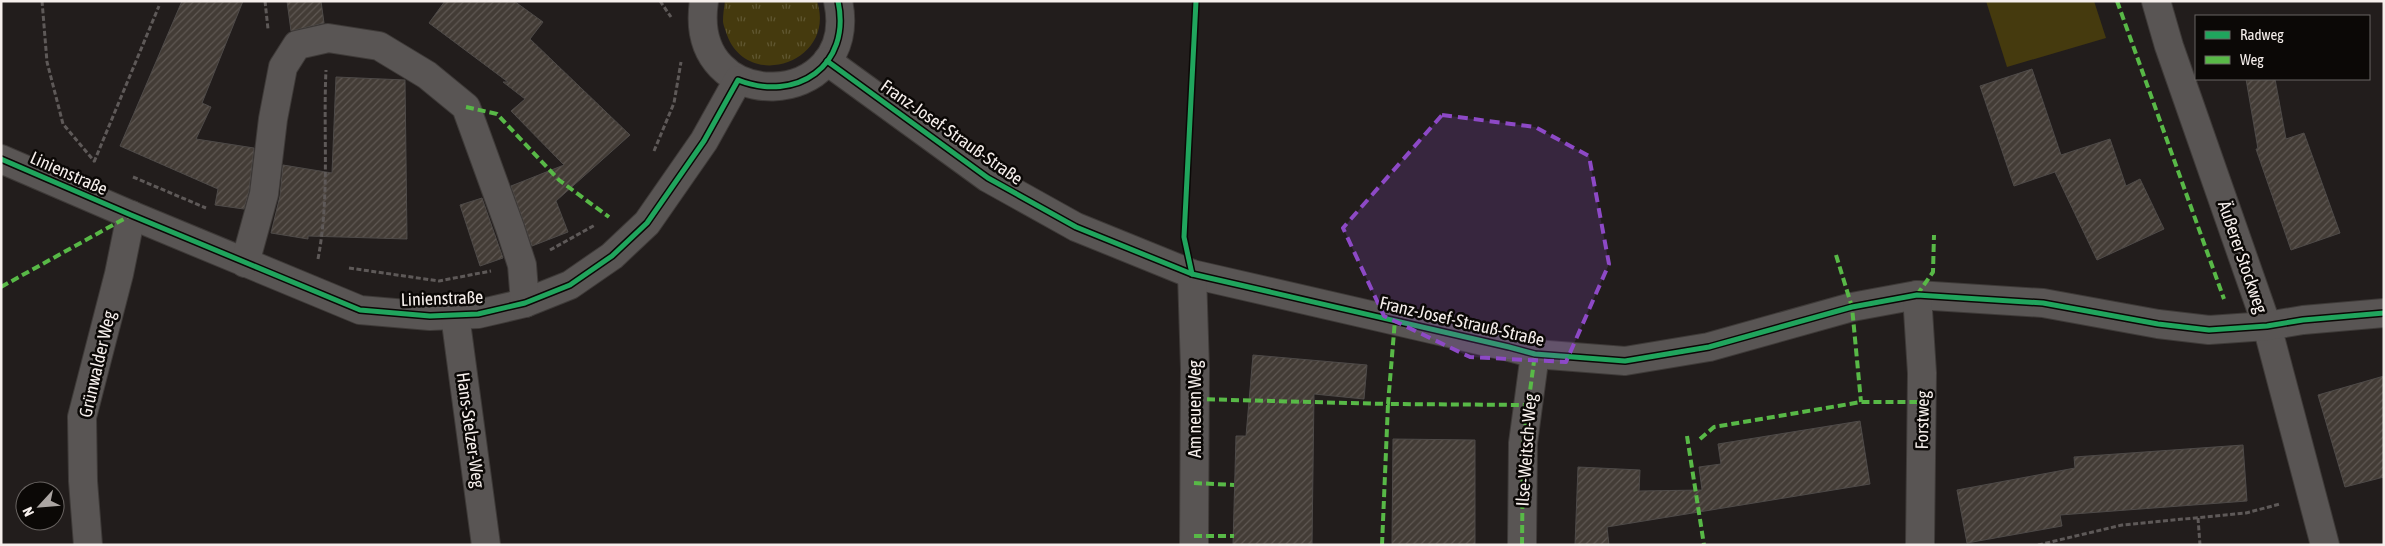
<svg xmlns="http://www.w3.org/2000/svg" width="2385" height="546" viewBox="0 0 2385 546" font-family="'Asap Condensed',sans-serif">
  <defs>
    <pattern id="grass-tufts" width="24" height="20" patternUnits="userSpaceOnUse" patternTransform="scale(1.25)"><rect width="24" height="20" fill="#453a0e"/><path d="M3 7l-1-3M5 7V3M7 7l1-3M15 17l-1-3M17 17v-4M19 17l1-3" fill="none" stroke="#605731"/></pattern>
    <pattern id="building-hatch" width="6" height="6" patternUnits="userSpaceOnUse" patternTransform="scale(1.25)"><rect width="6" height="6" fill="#433c36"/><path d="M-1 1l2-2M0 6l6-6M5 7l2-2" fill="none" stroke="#5f5853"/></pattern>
  </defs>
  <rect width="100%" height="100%" fill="#221d1c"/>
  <path fill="url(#grass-tufts)" d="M725 1H817C837 62 748 92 727 35 726 31 723 25 723 21 723 14 724 8 725 1Z"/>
  <polygon fill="#453a0e" points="1986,1 2094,1 2106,38 2007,67"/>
  <g fill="url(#building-hatch)" stroke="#4e4a48">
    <polygon points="182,1 243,1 202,103 211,107 196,139 254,148 249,191 244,209 215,205 218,189 120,146"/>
    <polygon points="287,1 321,1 324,23 291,31"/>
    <polygon points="445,1 514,1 543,22 530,39 630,135 556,201 568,232 532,246 511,186 564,165 511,111 525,99 503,82 508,82 429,23"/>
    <polygon points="2032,69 2061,155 2110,139 2126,186 2140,179 2164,229 2097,260 2055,172 2014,186 1980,86"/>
    <polygon points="336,77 405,80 407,239 308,236 308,239 271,233 280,196 283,165 332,173"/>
    <polygon points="2246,79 2275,79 2286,139 2304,133 2340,233 2291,250 2256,149 2258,149"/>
    <polygon points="482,198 503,258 480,266 460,205"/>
    <polygon points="1253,355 1367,365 1364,399 1314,394 1312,545 1233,545 1236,436 1246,436"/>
    <polygon points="2384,376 2384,477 2345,487 2318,395"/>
    <polygon points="1860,421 1870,484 1607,527 1609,545 1575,545 1578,467 1640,470 1639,491 1702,490 1699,467 1721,464 1718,444"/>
    <polygon points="1393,439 1475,440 1475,545 1392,545"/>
    <polygon points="2243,445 2247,501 2060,515 2062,526 1967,543 1957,490 2075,468 2074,457"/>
  </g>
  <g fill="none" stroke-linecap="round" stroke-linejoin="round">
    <defs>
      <g id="minor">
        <path d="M704 1C686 119 862 111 838 1"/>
        <polyline points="2156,1 2169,46 2267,326 2325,545"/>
        <polyline points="827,61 988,178 1076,227 1192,274 1509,347 1535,354 1625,361 1709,347 1852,307 1917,295 2043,303 2158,324 2209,330 2267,326 2303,320 2384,313"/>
        <polyline points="1,159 131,215 360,310 430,316 478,314 525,303 570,285 612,256 647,223 704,141 738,80"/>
        <polyline points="245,263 264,194 273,119 283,67 297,45 328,38 379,46 427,75 466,107 510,228 522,265 525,303"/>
        <polyline points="1192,274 1195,369 1194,545"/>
        <polyline points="1917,295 1922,373 1920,545"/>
        <polyline points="455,315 486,545"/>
        <polyline points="88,545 83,481 82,417 119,274 131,215"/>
        <polyline points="1522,545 1523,443 1535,354"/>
      </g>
    </defs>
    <use href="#minor" stroke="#3e3a38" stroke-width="30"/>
    <g stroke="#5e5958" stroke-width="3" stroke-dasharray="5 2.5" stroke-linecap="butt">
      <polyline points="42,1 47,62 63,124 95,162"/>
      <polyline points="265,1 268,29"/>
      <polyline points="660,1 671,17"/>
      <polyline points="654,151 674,103 681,62"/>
      <polyline points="94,162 159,6"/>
      <polyline points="133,177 206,208"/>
      <polyline points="550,250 595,225"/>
      <path d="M318 259C330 196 323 133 326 70"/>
      <polyline points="349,268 439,281 491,271"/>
      <polyline points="2198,518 2200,545"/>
      <polyline points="2038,545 2122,525 2246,513 2280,504"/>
    </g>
    <use href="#minor" stroke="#595554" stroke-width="28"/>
    <g stroke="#58b947" stroke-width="4" stroke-dasharray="8 4" stroke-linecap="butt">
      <polyline points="2117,1 2224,299"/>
      <polyline points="466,107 497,114 559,180 609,217"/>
      <polyline points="1836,255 1852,307 1861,402"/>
      <polyline points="1,287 131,215"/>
      <polyline points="1917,295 1933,272 1934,235"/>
      <polyline points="1195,399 1388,404 1395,320"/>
      <polyline points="1687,436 1704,545"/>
      <polyline points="1700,439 1714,427 1861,402 1922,402"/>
      <polyline points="1194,483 1234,485"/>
      <polyline points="1194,536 1234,536"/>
      <polyline points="1382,545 1388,404 1528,405"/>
      <polyline points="1522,545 1523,443 1535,354"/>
    </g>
    <defs>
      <g id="cycleway">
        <polyline points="827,61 988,178 1076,227 1192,274 1509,347 1535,354 1625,361 1709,347 1852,307 1917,295 2043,303 2158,324 2209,330 2267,326 2303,320 2384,313"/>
        <path d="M1 159 131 215 360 310 430 316 478 314 525 303 570 285 612 256 647 223 704 141 738 80C796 103 852 66 838 1"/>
        <polyline points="1192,274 1184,237 1196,1"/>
      </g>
    </defs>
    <use href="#cycleway" stroke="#0b0806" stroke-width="8"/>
    <use href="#cycleway" stroke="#20a55d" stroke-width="5"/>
  </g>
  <path fill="#8d49c6" fill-opacity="0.2" stroke="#8d49c6" stroke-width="4" stroke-dasharray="10 6" stroke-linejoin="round" d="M1442 115 1535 127 1589 156 1609 264 1566 362 1470 357 1384 316 1343 228Z"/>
  <g text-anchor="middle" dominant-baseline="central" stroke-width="5" stroke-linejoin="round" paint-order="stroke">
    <g font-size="18" fill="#f6efec" stroke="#0b0806">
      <text transform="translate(952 132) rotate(35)">Franz-Josef-Strauß-Straße</text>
      <text transform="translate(69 173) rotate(24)">Linienstraße</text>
      <text transform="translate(2243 257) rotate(71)">Äußerer Stockweg</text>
      <text transform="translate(442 298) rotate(-2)">Linienstraße</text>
      <text transform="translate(1462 321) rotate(13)">Franz-Josef-Strauß-Straße</text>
      <text transform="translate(97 364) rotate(-77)">Grünwalder Weg</text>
      <text transform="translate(1194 409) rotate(-90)">Am neuen Weg</text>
      <text transform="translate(1922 420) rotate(-89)">Forstweg</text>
      <text transform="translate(471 430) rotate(82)">Hans-Stelzer-Weg</text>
      <text transform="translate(1526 450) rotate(-86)">Ilse-Weitsch-Weg</text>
    </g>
  </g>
  <rect width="2385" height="546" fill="none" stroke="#f6efec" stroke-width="5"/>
  <rect x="2195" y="15" width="175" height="65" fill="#0b0806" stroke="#696462"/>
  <rect x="2205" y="31" width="25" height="8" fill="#20a55d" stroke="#696462"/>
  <text x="2240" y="40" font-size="15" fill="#f6efec">Radweg</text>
  <rect x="2205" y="56" width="25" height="8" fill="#58b947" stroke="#696462"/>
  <text x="2240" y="65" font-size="15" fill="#f6efec">Weg</text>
  <g transform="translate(40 506) rotate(244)"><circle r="24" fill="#0b0806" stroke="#696462"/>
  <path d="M0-4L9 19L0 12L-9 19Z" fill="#aca6a3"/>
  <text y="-8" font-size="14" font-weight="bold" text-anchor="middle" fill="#f6efec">N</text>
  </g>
</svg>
